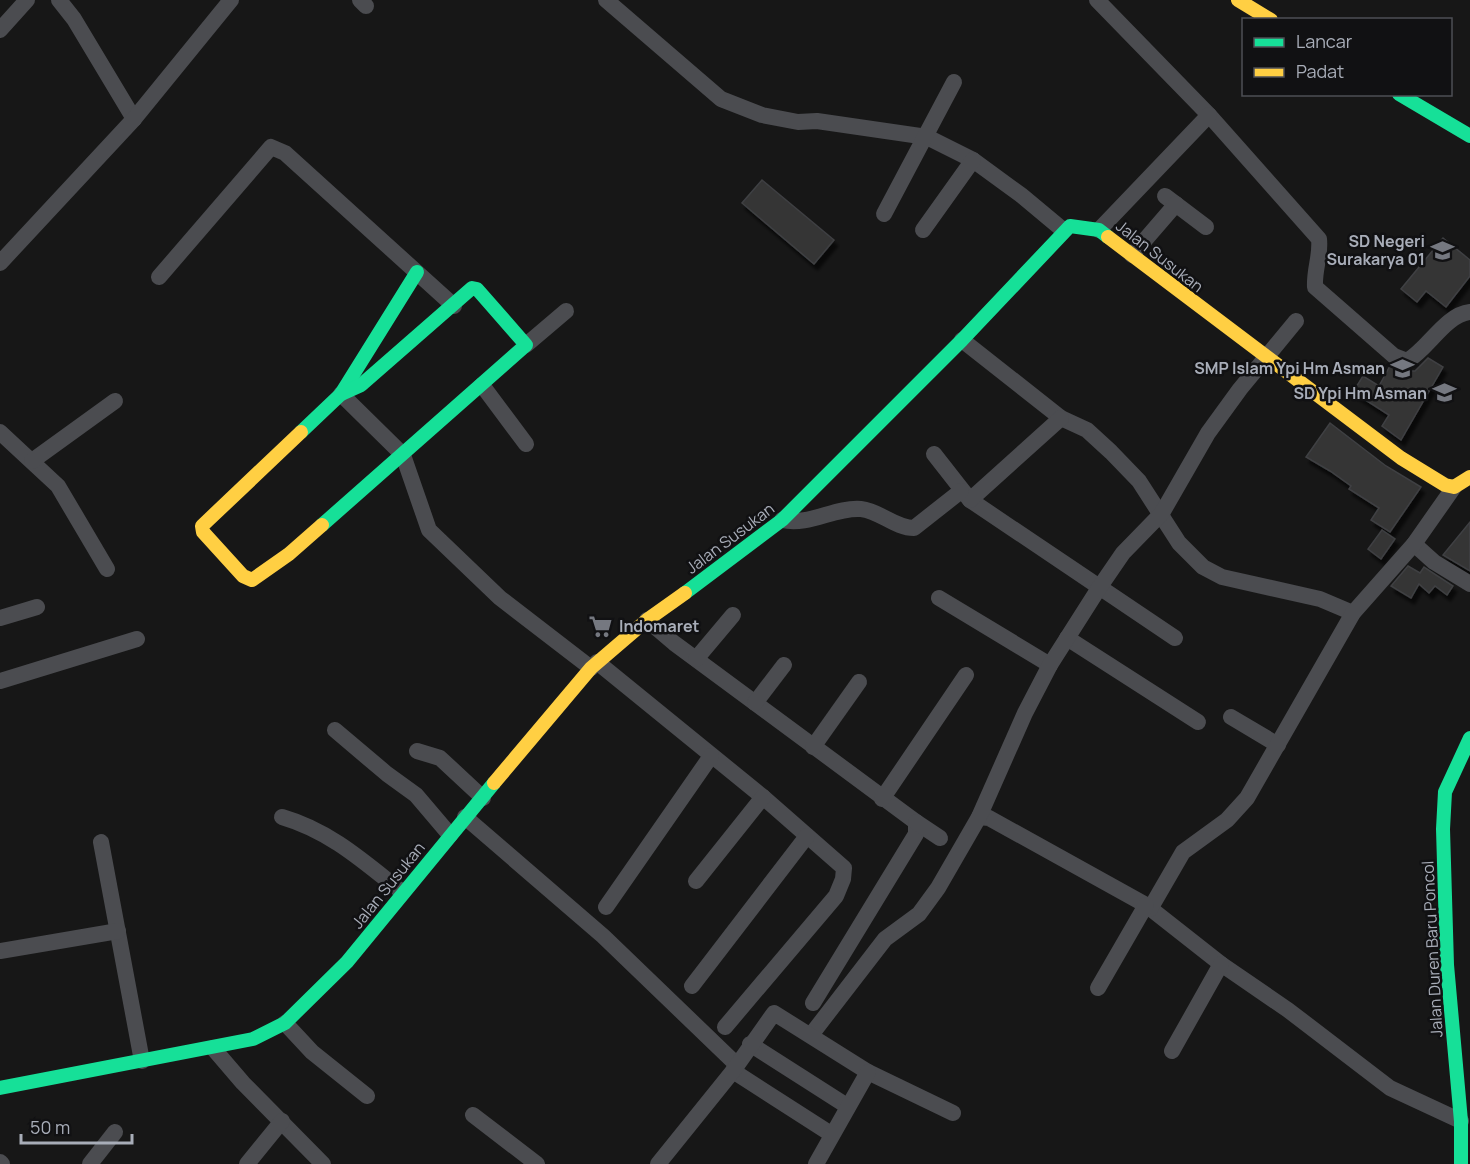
<svg xmlns="http://www.w3.org/2000/svg" width="1470" height="1164" viewBox="0 0 1470 1164" font-family="Manrope,sans-serif">
  <defs>
    <filter id="shadow"><feDropShadow dx="3.5" dy="6" stdDeviation="1.5" flood-color="#0009"/></filter>
  </defs>
  <rect width="100%" height="100%" fill="#171717"/>
  <g fill="#353536" stroke="#3f4043" stroke-width="1.5" filter="url(#shadow)">
    <polygon points="762,180 834,240 814,264 742,203"/>
    <polygon points="1443,238 1470,260 1470,276 1446,307 1426,291 1417,302 1401,289"/>
    <polygon points="1428,358 1443,367 1401,440 1382,426 1389,415 1353,392 1363,376 1379,386 1390,366 1404,371 1415,371"/>
    <polygon points="1330,423 1386,466 1421,487 1390,532 1371,520 1379,508 1349,489 1351,486 1330,471 1306,457"/>
    <polygon points="1470,522 1470,571 1443,555"/>
    <polygon points="1382,530 1395,539 1381,559 1368,549"/>
    <polygon points="1408,566 1420,573 1424,567 1453,586 1447,595 1435,586 1429,593 1419,584 1411,598 1391,586"/>
  </g>
  <g fill="none" stroke-linecap="round" stroke-linejoin="round">
    <g stroke="#4b4c50" stroke-width="16">
      <polyline points="59,0 74,19 134,119"/>
      <polyline points="360,0 366,6"/>
      <polyline points="606,0 721,99 762,115 798,122 817,121 927,137 973,160 1021,195 1063,230"/>
      <path d="M1097 0 1209 115 1319 239C1321 255 1314 270 1315 287L1394 356 1407 361C1429 348 1445 315 1470 312"/>
      <polyline points="0,30 27,0"/>
      <polyline points="1165,196 1206,227"/>
      <polyline points="884,214 954,82"/>
      <polyline points="923,230 973,160"/>
      <polyline points="1099,230 1209,115"/>
      <polyline points="1132,255 1176,204"/>
      <polyline points="0,263 134,119 231,0"/>
      <polyline points="159,277 271,147 285,153 454,306"/>
      <polyline points="962,340 1061,418 1087,430 1111,452 1139,481 1179,543 1203,567 1222,577 1320,599 1353,613"/>
      <polyline points="526,345 566,311"/>
      <polyline points="482,385 526,444"/>
      <polyline points="341,394 403,455 429,530 500,598 591,668"/>
      <polyline points="0,432 58,486 107,569"/>
      <polyline points="934,454 970,500 1175,638"/>
      <polyline points="32,461 115,401"/>
      <polyline points="970,500 1061,418"/>
      <path d="M782 520C810 526 834 507 861 509 880 511 895 528 914 528L961 491"/>
      <polyline points="1414,544 1434,562 1470,584"/>
      <polyline points="939,598 1050,665"/>
      <polyline points="0,618 37,607"/>
      <polyline points="647,620 674,643 916,822 916,834 813,1003"/>
      <polyline points="1067,638 1198,722"/>
      <polyline points="696,659 733,615"/>
      <polyline points="597,662 763,797 844,868 843,879 836,896 725,1027"/>
      <polyline points="0,681 137,639"/>
      <polyline points="755,703 784,665"/>
      <polyline points="1231,717 1278,745"/>
      <polyline points="335,730 387,774 416,795 450,835"/>
      <polyline points="813,747 859,682"/>
      <polyline points="417,751 440,758 483,798"/>
      <polyline points="882,799 966,675"/>
      <path d="M282 817C330 831 363 861 402 892"/>
      <polyline points="465,817 603,936 737,1065"/>
      <polyline points="979,817 989,818 1146,905 1221,964 1288,1010 1390,1088 1461,1121"/>
      <polyline points="916,822 940,838"/>
      <polyline points="101,842 142,1061"/>
      <polyline points="696,881 763,797"/>
      <polyline points="606,907 711,756"/>
      <polyline points="1150,909 1183,852 1227,820 1247,798 1353,613 1414,544 1454,487"/>
      <polyline points="0,951 118,931"/>
      <polyline points="692,986 807,836"/>
      <polyline points="1098,988 1146,905"/>
      <polyline points="285,1023 312,1052 367,1096"/>
      <polyline points="811,1035 885,939 919,914 938,888 979,817 1025,713 1050,665 1099,588 1123,553 1162,513 1208,433 1240,389 1296,321"/>
      <polyline points="750,1044 847,1106"/>
      <polyline points="213,1048 243,1083 323,1164"/>
      <polyline points="1172,1051 1221,964"/>
      <polyline points="733,1071 831,1134"/>
      <polyline points="473,1115 537,1164"/>
      <polyline points="0,1162 2,1164"/>
      <polyline points="90,1164 115,1132"/>
      <polyline points="247,1164 282,1121"/>
      <polyline points="658,1164 733,1071 774,1013 868,1072 953,1113"/>
      <polyline points="816,1164 868,1072"/>
    </g>
    <g stroke="#16e098" stroke-width="14">
      <polyline points="1399,94 1470,136"/>
      <polyline points="301,432 341,394 417,272"/>
      <polyline points="322,525 526,345 477,289 472,288 361,385 341,394"/>
      <polyline points="685,593 782,520 962,340 1070,226 1099,230 1108,237"/>
      <polyline points="0,1088 253,1039 285,1023 347,962 494,783"/>
      <polyline points="1461,1164 1461,1121 1447,965 1443,829 1445,792 1470,738"/>
    </g>
    <g stroke="#ffcf43" stroke-width="14">
      <polyline points="1238,0 1271,20"/>
      <polyline points="1108,237 1401,458 1445,485 1454,487 1470,477"/>
      <polyline points="301,432 202,526 203,532 243,576 252,580 289,554 322,525"/>
      <polyline points="494,783 591,668 647,620 685,593"/>
    </g>
  </g>
  <defs>
    <symbol id="school-bare" viewBox="-9 -9 18 18"><path d="M0-5L7-2L0 1L-7-2ZM-4 1L0 2.5L4 1V4Q0 6-4 4Z" fill="#757880" stroke="#111113" stroke-width="2.5" paint-order="stroke"/></symbol>
    <symbol id="supermarket-bare" viewBox="-9 -9 18 18"><path d="M-6-5.5h2.5l.6 2H6L4.5 2H-2.5L-4.4-4H-6ZM-1.5 3.2a1.3 1.3 0 1 0 .1 0ZM3 3.2a1.3 1.3 0 1 0 .1 0Z" fill="#757880" stroke="#111113" stroke-width="2.5" paint-order="stroke"/></symbol>
  </defs>
  <g fill-rule="evenodd">
    <use href="#school-bare" x="1426" y="234" width="33" height="33"/>
    <use href="#school-bare" x="1386" y="352" width="33" height="33"/>
    <use href="#school-bare" x="1428" y="376" width="33" height="33"/>
    <use href="#supermarket-bare" x="584" y="610" width="33" height="33"/>
  </g>
  <g text-anchor="middle" dominant-baseline="central" stroke-width="5" stroke-linejoin="round" paint-order="stroke">
    <g font-size="16" font-weight="bold" fill="#a8adb8" stroke="#111113" text-anchor="end">
      <text x="1425" y="241">SD Negeri<tspan x="1425" dy="18">Surakarya 01</tspan></text>
      <text x="1385" y="368">SMP Islam Ypi Hm Asman</text>
      <text x="1427" y="393">SD Ypi Hm Asman</text>
      <text x="619" y="626" text-anchor="start">Indomaret</text>
    </g>
    <g font-size="16" fill="#a8adb8" stroke="#111113">
      <text transform="translate(1160 256) rotate(38)">Jalan Susukan</text>
      <text transform="translate(730 538) rotate(-37)">Jalan Susukan</text>
      <text transform="translate(388 885) rotate(-51)">Jalan Susukan</text>
      <text transform="translate(1432 949) rotate(-93)">Jalan Duren Baru Poncol</text>
    </g>
  </g>
  <rect x="1242" y="18" width="210" height="78" fill="#111113" stroke="#4d4f55" stroke-width="1.5"/>
  <rect x="1254" y="38" width="30" height="9" fill="#16e098" stroke="#4d4f55" stroke-width="1.5"/>
  <text x="1296" y="48" font-size="18" fill="#a8adb8">Lancar</text>
  <rect x="1254" y="68" width="30" height="9" fill="#ffcf43" stroke="#4d4f55" stroke-width="1.5"/>
  <text x="1296" y="78" font-size="18" fill="#a8adb8">Padat</text>
  <path d="M21 1134v9h111v-9" fill="none" stroke="#a8adb8" stroke-width="3"/>
  <text x="30" y="1134" font-size="18" fill="#a8adb8" stroke="#111113" stroke-width="4.5" paint-order="stroke">50 m</text>
</svg>
